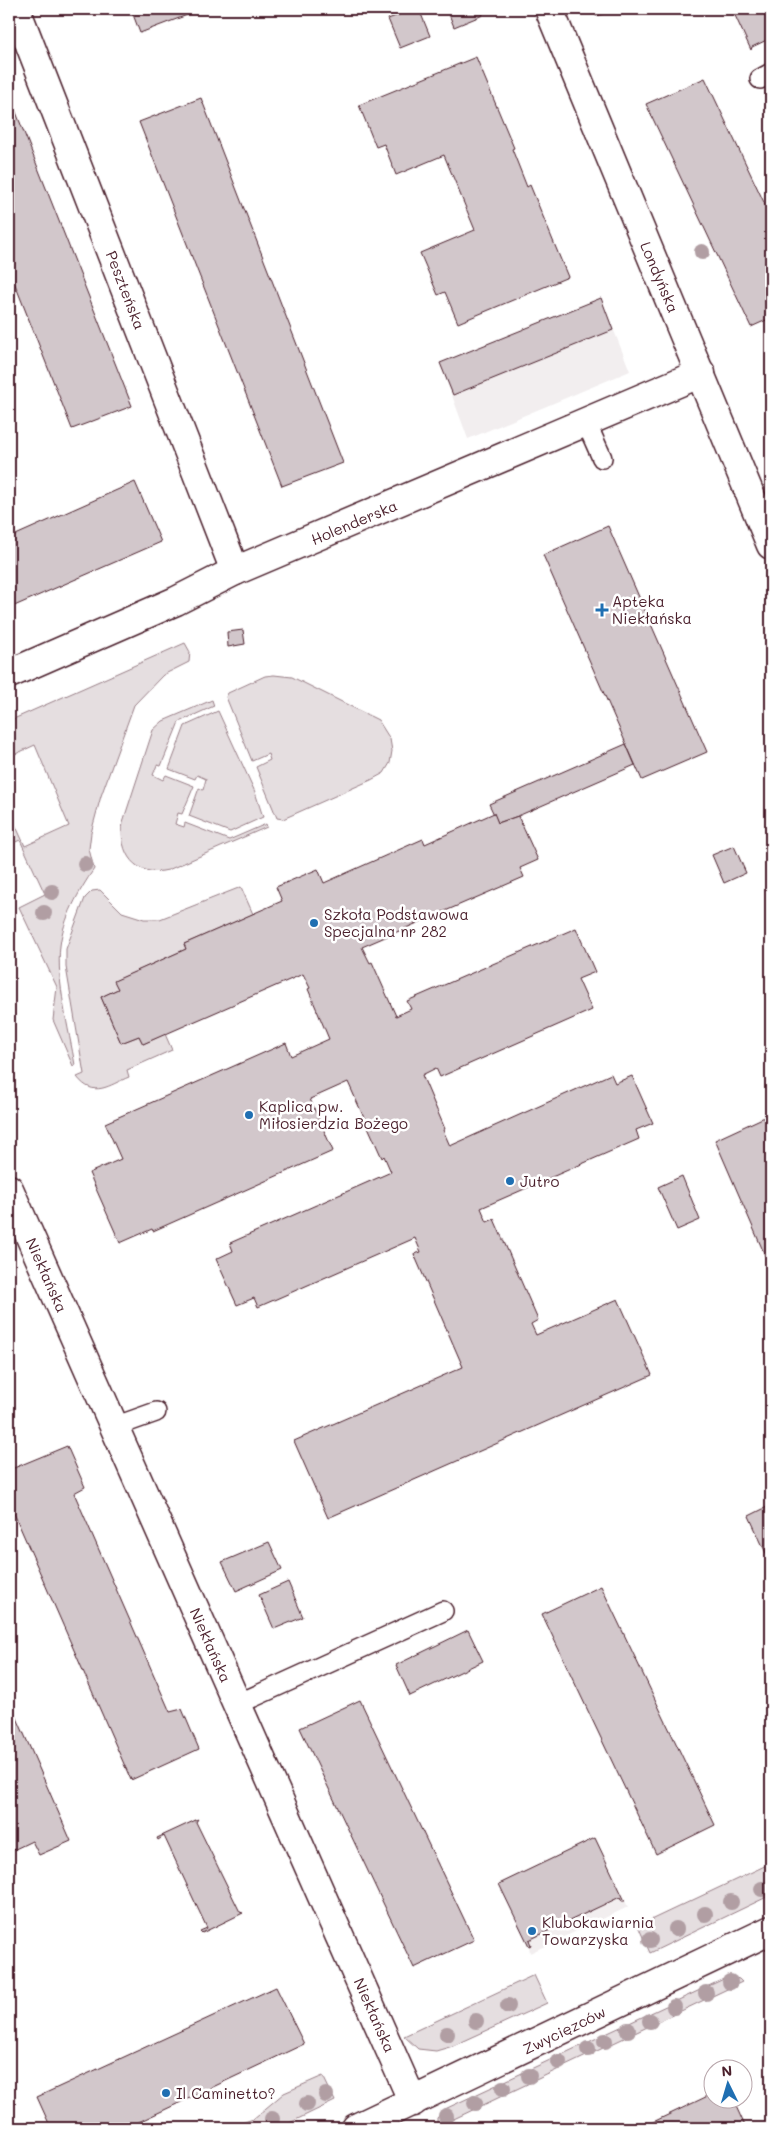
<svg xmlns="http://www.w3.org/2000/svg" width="780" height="2137" viewBox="0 0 780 2137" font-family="Mali,sans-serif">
  <rect width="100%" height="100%" fill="#fff"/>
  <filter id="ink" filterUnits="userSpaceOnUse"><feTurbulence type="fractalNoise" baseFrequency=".02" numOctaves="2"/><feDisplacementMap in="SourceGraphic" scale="10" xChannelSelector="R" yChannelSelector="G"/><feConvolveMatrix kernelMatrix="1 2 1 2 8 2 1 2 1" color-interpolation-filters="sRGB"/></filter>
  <g filter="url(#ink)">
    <g fill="#f2eeef">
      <polygon points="601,298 630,371 468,439 440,363"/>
      <polygon points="595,1838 628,1907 530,1953 529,1946 499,1884"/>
    </g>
    <g fill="#e5dee0" stroke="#987e86">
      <path d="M185 643 190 652 189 662 163 675 134 705 101 796 91 833 89 849 94 869C79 891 63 919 60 946 56 981 69 1030 75 1065L73 1066 53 1020 57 987 19 907 45 894 20 840 9 845V824L14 822 25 846 69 826 35 745 9 757V721Z"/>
      <polygon points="274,675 292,677 378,720 390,739 392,751 390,763 384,773 371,780 283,819 277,818 256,767 270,760 268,754 252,761 226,697 228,693 265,676"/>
      <path d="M212 700 214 706 179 722 161 766 157 765 153 775 163 780 166 775 194 786 182 814 178 813 175 824 184 827 185 823 229 840 266 824 267 827 168 870C135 878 118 853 123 822L153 730 163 721Z"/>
      <polygon points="218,711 255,792 263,817 230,832 189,816 199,788 203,790 206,779 197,775 195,779 169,769 185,726"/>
      <path d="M241 887 253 914 184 944 186 949 115 981 118 989 101 997 121 1043 139 1036 143 1044 165 1034 172 1050 127 1070 129 1077C109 1085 94 1099 77 1077L84 1074 66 967V949L85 898 92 891 100 890 122 912 144 919H160Z"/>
      <polygon points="771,1863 771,1895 650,1953 638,1926"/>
      <polygon points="534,1975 547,2003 453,2046 436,2051 418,2049 404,2036"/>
      <polygon points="730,1976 739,1979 742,1982 437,2127 437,2118 445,2109"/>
      <polygon points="323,2076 335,2101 279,2128 228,2128 253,2119 284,2093"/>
    </g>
    <g fill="#d2c7cb" stroke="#4a1f2b">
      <polygon points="131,9 203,9 140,33"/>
      <polygon points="414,9 419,9 430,36 400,48 388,19"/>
      <polygon points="447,9 481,9 483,15 454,27"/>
      <polygon points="594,9 619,9 596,16"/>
      <polygon points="732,9 733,9 736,14 747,9 771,9 771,38 752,47 751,50"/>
      <polygon points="476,57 514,148 512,149 527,187 530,185 568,277 458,323 445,292 438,295 420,253 475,230 444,155 396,175 384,144 376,147 359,105"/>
      <polygon points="705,78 771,217 771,318 751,327 646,104"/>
      <polygon points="201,98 343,463 282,486 139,122"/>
      <polygon points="12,102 132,406 72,429 9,269 9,103"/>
      <polygon points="601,298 613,330 453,395 440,363"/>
      <polygon points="135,482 161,542 12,607 9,599 9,538"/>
      <polygon points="608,526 707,752 642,780 543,555"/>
      <polygon points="243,630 245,644 228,647 227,632"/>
      <polygon points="626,744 635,765 518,816 498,823 489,804"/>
      <polygon points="494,813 498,823 518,816 538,860 520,868 524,877 362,947 370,963 372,962 396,1016 411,1009 407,1001 576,928 595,972 578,979 592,1010 440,1077 436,1068 422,1075 445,1129 443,1130 450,1146 611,1074 615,1083 632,1076 653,1123 636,1130 639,1139 481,1208 487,1222 494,1219 538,1320 531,1324 536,1335 618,1299 652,1375 328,1518 294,1441 463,1367 414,1254 421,1252 415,1238 258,1307 254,1298 237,1305 216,1259 233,1251 230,1243 391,1172 384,1156 382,1158 348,1082 310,1099 333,1151 153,1231 152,1229 120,1243 89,1173 121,1159 105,1123 286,1043 291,1056 329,1039 308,989 310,988 303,974 143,1044 139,1036 121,1043 101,997 118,989 114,981 186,949 184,944 282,901 276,887 318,869 324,883 423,839 425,844"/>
      <polygon points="734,846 746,873 724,883 712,855"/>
      <polygon points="771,1114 771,1269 715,1140"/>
      <polygon points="682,1176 700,1220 677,1230 658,1187"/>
      <polygon points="67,1446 85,1487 74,1493 170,1712 182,1709 199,1749 131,1780 9,1502 9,1470"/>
      <polygon points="771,1505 771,1564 749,1516"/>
      <polygon points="269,1542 282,1570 236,1591 222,1562"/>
      <polygon points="288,1582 303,1617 274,1629 259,1595"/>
      <polygon points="601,1586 715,1825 656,1854 542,1614"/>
      <polygon points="468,1630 483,1661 410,1696 396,1665"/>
      <polygon points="360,1700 474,1940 414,1968 300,1728"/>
      <polygon points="14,1711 71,1841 39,1855 32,1841 9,1852 9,1713"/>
      <polygon points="198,1819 196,1822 240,1912 243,1913 202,1933 200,1931 207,1928 164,1836 158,1840 157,1838"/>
      <polygon points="595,1838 625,1901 622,1901 620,1897 529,1940 531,1945 529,1946 499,1884"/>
      <polygon points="276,1987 304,2044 126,2128 51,2128 37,2097"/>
      <polygon points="712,2094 712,2100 738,2100 734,2102 746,2128 653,2128 651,2123"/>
    </g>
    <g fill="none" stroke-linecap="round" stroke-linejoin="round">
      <defs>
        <g id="lane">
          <polyline points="760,79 771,73"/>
          <polyline points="586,422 602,458"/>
          <polyline points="114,1427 156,1412"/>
          <polyline points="238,1704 443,1611"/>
        </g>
        <g id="street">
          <polyline points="16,9 235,571"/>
          <polyline points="549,9 771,545"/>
          <polyline points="9,674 176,601 235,571 701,373"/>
          <polyline points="9,1189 413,2102"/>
        </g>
        <polyline id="secondary" points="356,2128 771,1930"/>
      </defs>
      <use href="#lane" stroke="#4a1f2b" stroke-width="22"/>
      <use href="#street" stroke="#4a1f2b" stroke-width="31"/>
      <use href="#secondary" stroke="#4a1f2b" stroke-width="31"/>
      <use href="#lane" stroke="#fff" stroke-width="19"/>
      <use href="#street" stroke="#fff" stroke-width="28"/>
      <use href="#secondary" stroke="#fff" stroke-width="28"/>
    </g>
    <g fill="#b19ea3">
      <circle cx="702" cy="252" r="8"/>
      <circle cx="85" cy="864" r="8"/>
      <circle cx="52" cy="892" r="8"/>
      <circle cx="44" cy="913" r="8"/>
      <circle cx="762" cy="1889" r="8"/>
      <circle cx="731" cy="1902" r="8"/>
      <circle cx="705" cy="1914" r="8"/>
      <circle cx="676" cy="1929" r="8"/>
      <circle cx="650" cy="1940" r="8"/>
      <circle cx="730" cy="1982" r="8"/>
      <circle cx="706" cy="1993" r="8"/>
      <circle cx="508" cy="2006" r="8"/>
      <circle cx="674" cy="2007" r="8"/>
      <circle cx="476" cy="2021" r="8"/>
      <circle cx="650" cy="2021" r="8"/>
      <circle cx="628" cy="2030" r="8"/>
      <circle cx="447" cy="2034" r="8"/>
      <circle cx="605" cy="2041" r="8"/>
      <circle cx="588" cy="2049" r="8"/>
      <circle cx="559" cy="2062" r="8"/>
      <circle cx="529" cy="2076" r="8"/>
      <circle cx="503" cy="2088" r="8"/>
      <circle cx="326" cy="2095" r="8"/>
      <circle cx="475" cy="2103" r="8"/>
      <circle cx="307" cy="2104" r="8"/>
      <circle cx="446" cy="2116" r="8"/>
      <circle cx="272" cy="2119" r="8"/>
    </g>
  </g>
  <g fill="#1f6fb2" stroke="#fff" stroke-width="2">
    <path d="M599.5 602.5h5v5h5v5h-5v5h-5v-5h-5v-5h5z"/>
    <circle cx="314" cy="923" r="5"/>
    <circle cx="249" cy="1115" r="5"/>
    <circle cx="510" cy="1181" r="5"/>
    <circle cx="532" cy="1931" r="5"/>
    <circle cx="166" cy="2093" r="5"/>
  </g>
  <g text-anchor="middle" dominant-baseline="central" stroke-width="5" stroke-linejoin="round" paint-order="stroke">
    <g font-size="15" fill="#4a1f2b" stroke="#fff">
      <text transform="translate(660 277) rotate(67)">Londyńska</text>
      <text transform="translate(126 290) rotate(69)">Peszteńska</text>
      <text transform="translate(354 522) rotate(-23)">Holenderska</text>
      <text transform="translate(47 1275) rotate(66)">Niekłańska</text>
      <text transform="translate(211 1645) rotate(66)">Niekłańska</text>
      <text transform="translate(375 2015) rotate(66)">Niekłańska</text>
      <text transform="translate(564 2030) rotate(-26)">Zwycięzców</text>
    </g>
    <g font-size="15" fill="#4a1f2b" stroke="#fff" text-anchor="start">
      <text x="612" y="601">Apteka<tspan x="612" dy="17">Niekłańska</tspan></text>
      <text x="324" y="914">Szkoła Podstawowa<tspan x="324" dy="17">Specjalna nr 282</tspan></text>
      <text x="259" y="1106">Kaplica pw.<tspan x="259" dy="17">Miłosierdzia Bożego</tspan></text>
      <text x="520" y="1181">Jutro</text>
      <text x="542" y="1922">Klubokawiarnia<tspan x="542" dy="17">Towarzyska</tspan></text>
      <text x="176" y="2093">Il Caminetto?</text>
    </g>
  </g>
  <rect width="780" height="2137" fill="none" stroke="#fff" stroke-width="30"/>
  <rect x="15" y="15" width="750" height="2107" fill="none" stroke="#4a1f2b" stroke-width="2" filter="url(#ink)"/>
  <g transform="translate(728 2084) rotate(355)"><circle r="24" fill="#ffffff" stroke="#b7a5aa"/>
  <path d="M0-4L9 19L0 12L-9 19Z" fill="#1f6fb2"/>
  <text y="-8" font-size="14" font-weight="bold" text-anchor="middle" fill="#4a1f2b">N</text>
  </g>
</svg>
